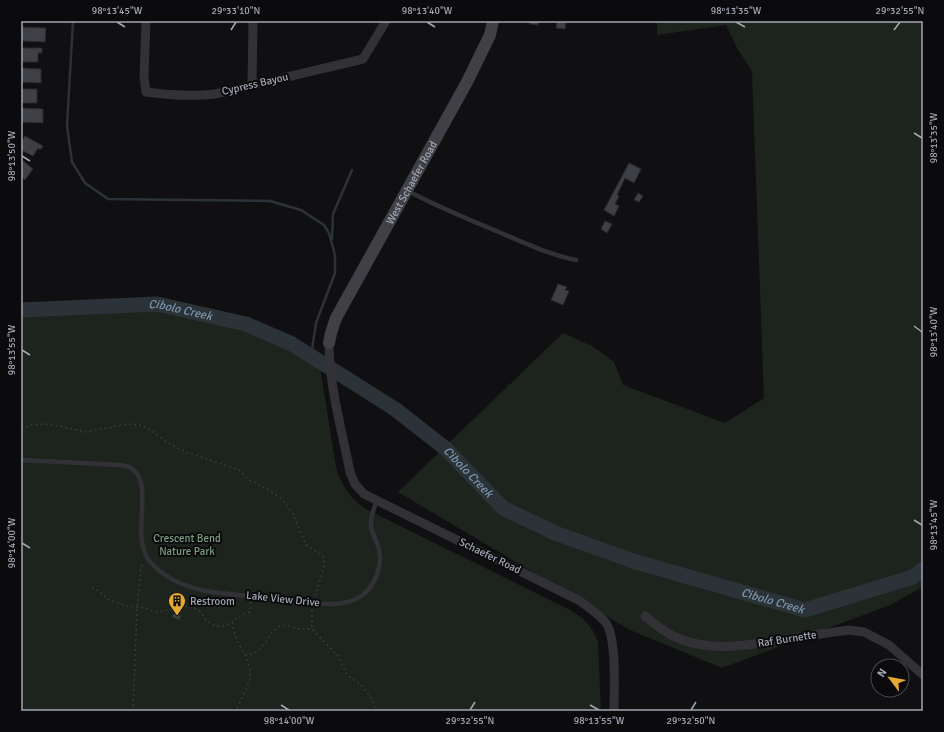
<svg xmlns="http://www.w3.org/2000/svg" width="944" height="732" viewBox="0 0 944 732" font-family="Signika,sans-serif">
  <rect width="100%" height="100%" fill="#101012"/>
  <g fill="#1d241e">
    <polygon points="657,21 923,21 923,587 890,605 722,668 630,630 398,492 563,333 592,346 614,362 623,385 725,423 764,398 752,71 738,50 726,25 657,35"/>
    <path d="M157 304 246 324 292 344 319 361 336 467C341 485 350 499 366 509L570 610C584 618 593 627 598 642L601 711H21V310Z"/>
  </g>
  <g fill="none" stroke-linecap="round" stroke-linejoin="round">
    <g stroke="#2b3339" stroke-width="2.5">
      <polyline points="73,21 67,126 72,162 85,183 108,199 270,201 301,210 324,225 329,233 335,255 335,273 316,323 311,356"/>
      <polyline points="332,239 333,214 352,170"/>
    </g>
    <path stroke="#2b3339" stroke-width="15" id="s1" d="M21 310 157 304 246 324 292 344 395 409 446 449 503 508 555 533 636 562 805 610 913 577 923 569"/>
  </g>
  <g fill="#3f4045" stroke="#2a2a2e">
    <polygon points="522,21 538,21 538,25 530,24 530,22"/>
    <polygon points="557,22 566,23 565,29 556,28"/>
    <polygon points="21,27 46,28 45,42 21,41"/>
    <polygon points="21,48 42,48 42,53 38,53 38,62 21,62"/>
    <polygon points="21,68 41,69 41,83 21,82"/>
    <rect x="21" y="89" width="16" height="14"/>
    <polygon points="21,108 43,109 43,123 21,122"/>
    <polygon points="25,136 43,146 40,150 38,148 33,156 21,150 21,140 22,141"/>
    <polygon points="21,159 33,169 25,180 21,177"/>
    <polygon points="629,163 641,169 634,183 625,178 617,195 619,196 615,204 619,206 614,216 604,210"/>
    <polygon points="638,193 643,196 639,202 634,200"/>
    <polygon points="605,221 612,224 607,233 601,229"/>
    <polygon points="558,284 567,287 565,290 569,291 563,305 551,300"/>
    <polygon points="174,613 181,616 179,620 172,617"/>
  </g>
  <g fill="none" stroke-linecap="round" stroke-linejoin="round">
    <g stroke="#38393d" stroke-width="1.5" stroke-dasharray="2 3" stroke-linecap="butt">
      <polyline points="21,428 32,425 49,424 85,432 128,424 140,425 152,431 170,444 186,452 239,470 249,480 262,486 282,499 293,514 306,545 319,553 324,558 324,566 315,597"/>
      <polyline points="92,587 103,594 107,599 126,606 145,608 156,612 189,606 199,610 206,620 215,626 224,626 233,622 237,617 250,612 251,602"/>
      <polyline points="312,610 312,629 338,656 347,675 360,684 370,696 376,711"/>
      <path d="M233 622C232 642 251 656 250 676 249 687 240 700 236 711"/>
      <path d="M245 655C268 653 266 630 281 626 287 624 293 628 299 629 303 629 308 629 312 629"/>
      <polyline points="133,711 137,608 141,568 143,562"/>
    </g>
    <g stroke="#323236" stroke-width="4.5">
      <path d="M408 191C438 207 470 220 501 233 525 243 550 255 576 260"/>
      <path d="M21 460 120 465C123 466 128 466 131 468 157 484 127 540 152 564 160 572 172 580 182 584 206 594 234 594 259 597 282 599 306 604 328 604 342 605 358 601 367 591 378 579 383 561 378 546 376 540 372 533 371 526 370 517 374 508 377 500"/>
    </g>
    <g stroke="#323236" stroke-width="9">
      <path d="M146 21 144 77 146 92C169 95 192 97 215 94L363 59 386 21"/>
      <polyline points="252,85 253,21"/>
      <path d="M329 343C329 386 342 430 350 472L355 484 364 494 580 601C589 608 599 614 606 623 617 639 614 691 614 711"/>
      <path d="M645 616C656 625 667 634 680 639 713 652 749 645 783 640 805 636 827 633 849 630L864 632 889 645 923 675"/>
    </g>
    <path stroke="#404146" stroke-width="12" id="s2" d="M329 343 331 333 336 318 467 82 490 35 493 21"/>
  </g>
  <path fill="none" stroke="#a2a7b2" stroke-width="1.5" d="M117 22 125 27M427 22 435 27M736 22 745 27M231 30 236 22M894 30 900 22M914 133 922 138M22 156 30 161M914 326 922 332M22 350 30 355M914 520 922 525M22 543 30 548M281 705 289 710M590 705 599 710M470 710 475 702M691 710 696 702"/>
  <defs>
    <symbol id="building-pin" viewBox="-11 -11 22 30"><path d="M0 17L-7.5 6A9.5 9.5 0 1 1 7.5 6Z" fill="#e6a934" stroke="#0b0b0d"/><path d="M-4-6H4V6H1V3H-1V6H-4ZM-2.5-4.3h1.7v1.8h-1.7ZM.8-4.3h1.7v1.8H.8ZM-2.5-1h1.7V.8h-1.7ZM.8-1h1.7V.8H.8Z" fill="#111"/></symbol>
  </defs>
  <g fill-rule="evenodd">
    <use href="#building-pin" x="167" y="591" width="20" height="27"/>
  </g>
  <g text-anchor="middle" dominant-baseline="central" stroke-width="4" stroke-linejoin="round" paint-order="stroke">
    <g font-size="11" fill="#a2a7b2" stroke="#0b0b0d">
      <text transform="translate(255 84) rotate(-13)">Cypress Bayou</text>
      <text stroke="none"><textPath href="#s2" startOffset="181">West Schaefer Road</textPath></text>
      <text transform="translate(490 556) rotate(26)">Schaefer Road</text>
      <text transform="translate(283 599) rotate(6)">Lake View Drive</text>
      <text transform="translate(787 639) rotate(-9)">Raf Burnette</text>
    </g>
    <g font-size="11" fill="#7a9c7c" stroke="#0b0b0d">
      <text x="187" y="538">Crescent Bend<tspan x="187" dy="13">Nature Park</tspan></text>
    </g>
    <g font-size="11" fill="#a2a7b2" stroke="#0b0b0d" text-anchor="start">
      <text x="190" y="601">Restroom</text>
    </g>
    <g font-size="12" font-style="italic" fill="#7b95ab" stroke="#0b0b0d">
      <text stroke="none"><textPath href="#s1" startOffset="160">Cibolo Creek</textPath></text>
      <text stroke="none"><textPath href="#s1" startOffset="496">Cibolo Creek</textPath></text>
      <text stroke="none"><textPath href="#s1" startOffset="832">Cibolo Creek</textPath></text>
    </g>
  </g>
  <rect width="944" height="732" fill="none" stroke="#0b0b0d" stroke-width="44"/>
  <g transform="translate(890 678) rotate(302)"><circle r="19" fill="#0b0b0d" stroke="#47494f"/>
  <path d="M0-3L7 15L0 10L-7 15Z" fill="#e6a934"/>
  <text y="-6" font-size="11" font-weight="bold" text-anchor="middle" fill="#a2a7b2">N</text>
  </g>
  <rect x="22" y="22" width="900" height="688" fill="none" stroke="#a2a7b2" stroke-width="1.5"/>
  <g font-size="10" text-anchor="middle" fill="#a2a7b2">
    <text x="117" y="14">98°13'45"W</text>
    <text x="236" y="14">29°33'10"N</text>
    <text x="427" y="14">98°13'40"W</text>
    <text x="736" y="14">98°13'35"W</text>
    <text x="900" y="14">29°32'55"N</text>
    <text transform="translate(933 138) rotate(-90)" y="4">98°13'35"W</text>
    <text transform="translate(11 156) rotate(-90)" y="4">98°13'50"W</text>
    <text transform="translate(933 332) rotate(-90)" y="4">98°13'40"W</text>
    <text transform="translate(11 350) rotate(-90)" y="4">98°13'55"W</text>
    <text transform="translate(933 525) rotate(-90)" y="4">98°13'45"W</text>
    <text transform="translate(11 543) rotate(-90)" y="4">98°14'00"W</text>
    <text x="289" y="724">98°14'00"W</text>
    <text x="470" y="724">29°32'55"N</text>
    <text x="599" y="724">98°13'55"W</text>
    <text x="691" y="724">29°32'50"N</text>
  </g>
</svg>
